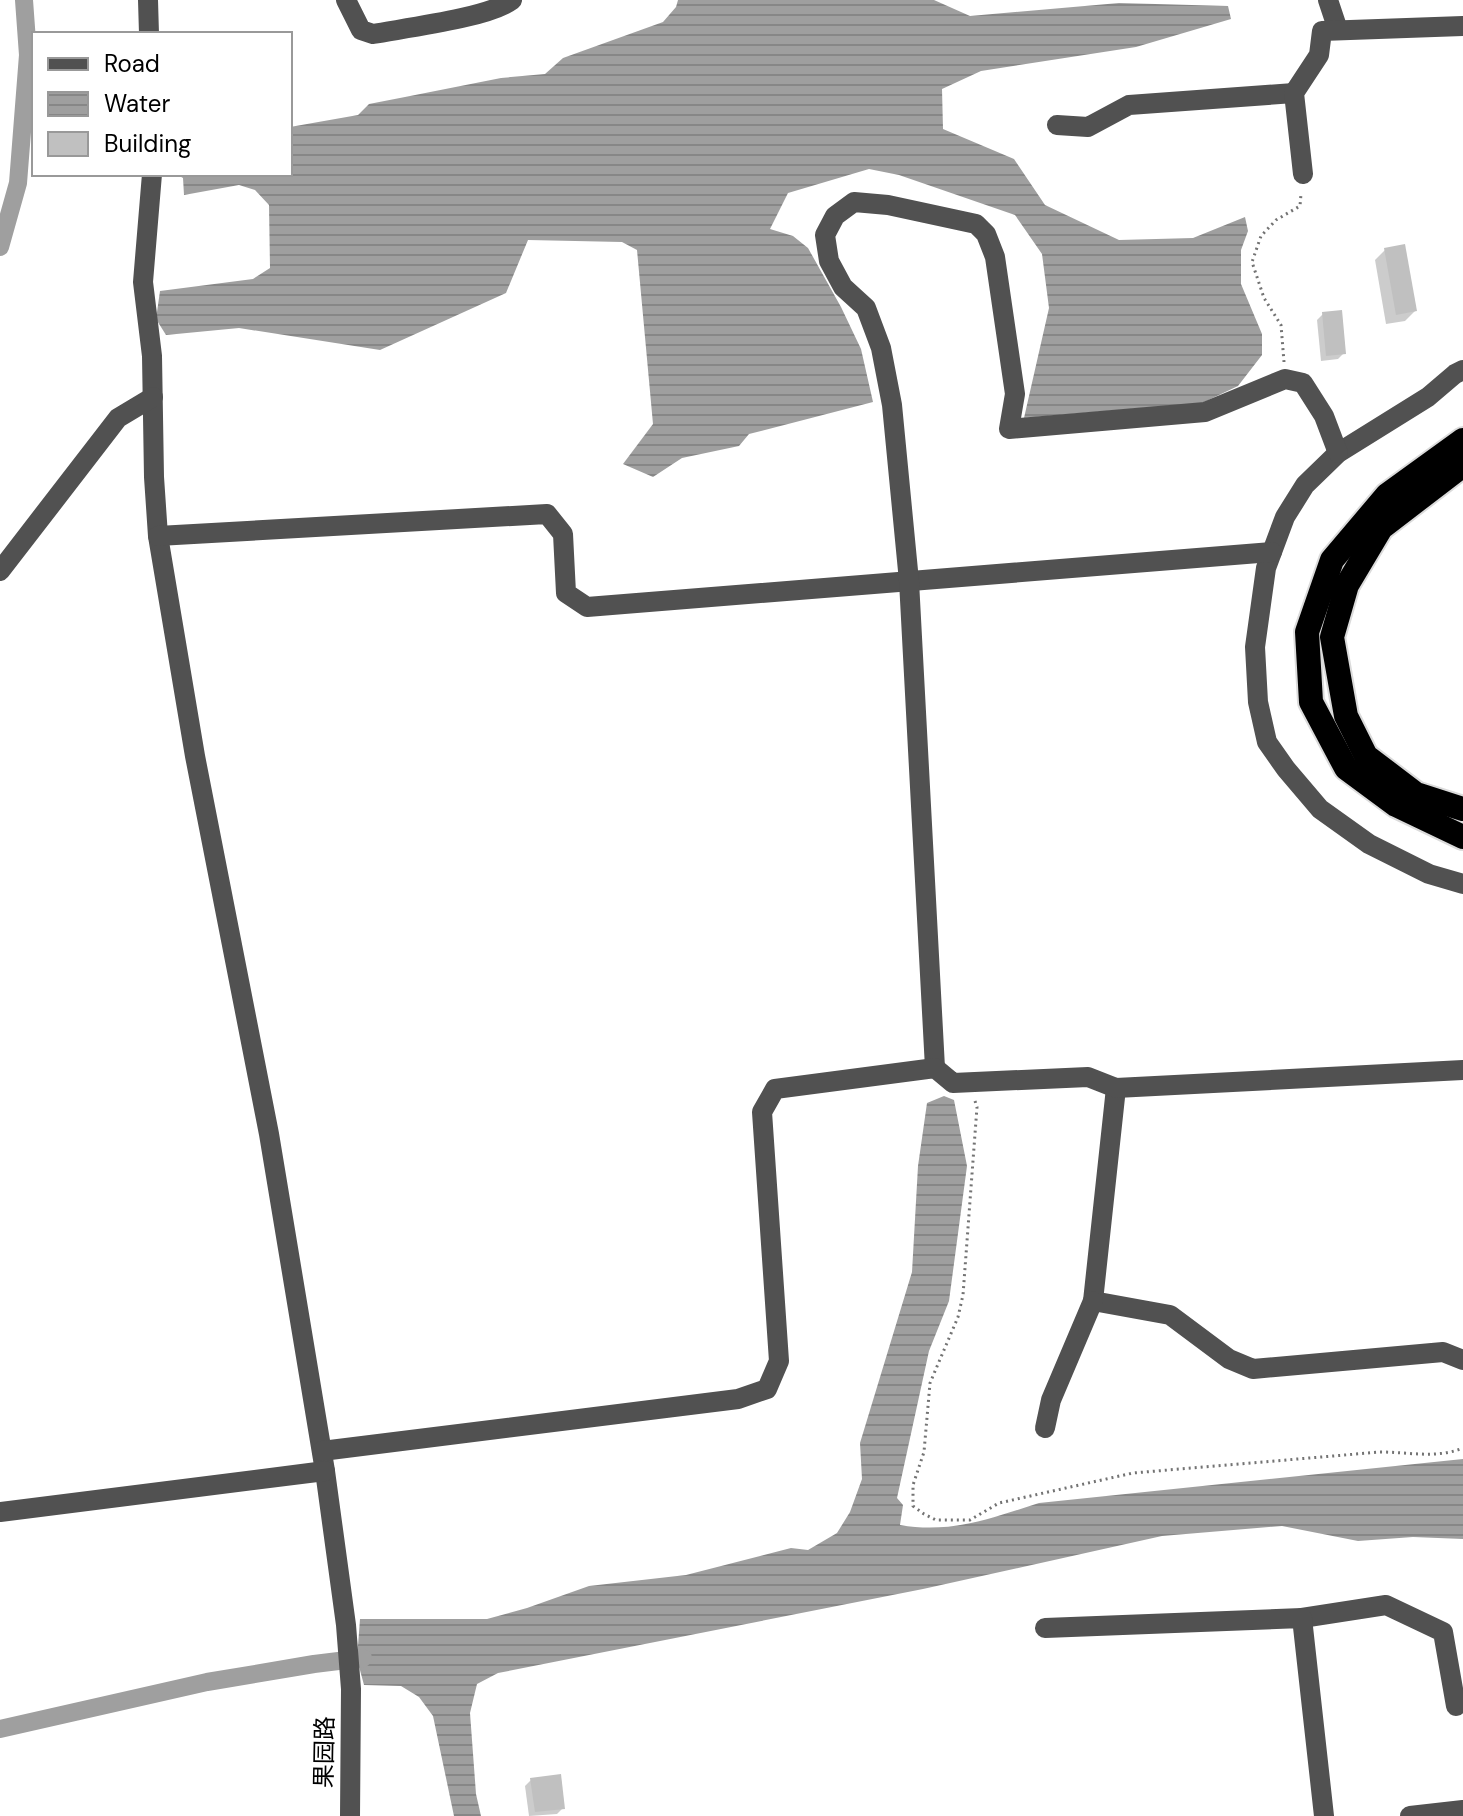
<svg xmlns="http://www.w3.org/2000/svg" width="1463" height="1816" viewBox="0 0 1463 1816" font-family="'DM Sans','Noto Sans SC',sans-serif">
  <defs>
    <pattern id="water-rules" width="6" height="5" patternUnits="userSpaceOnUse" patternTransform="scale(2)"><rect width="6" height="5" fill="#9f9f9f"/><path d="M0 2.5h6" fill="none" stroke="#878787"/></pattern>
  </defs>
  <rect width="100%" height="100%" fill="#fff"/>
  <g fill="url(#water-rules)">
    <polygon points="678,0 934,0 970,16 1119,3 1228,6 1231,19 1136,47 981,71 942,89 943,129 1014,159 1045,205 1119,240 1193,238 1245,217 1248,231 1241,250 1241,284 1262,334 1262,355 1238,386 1202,403 1024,418 1049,308 1042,254 1015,215 899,175 869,169 788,193 770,229 793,236 808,248 841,307 861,349 873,402 749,434 739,446 682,458 653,477 623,464 653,424 637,250 622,242 528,240 506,293 380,350 239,328 166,335 156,319 160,291 253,279 270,268 269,205 255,190 239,185 184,195 183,178 176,174 290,174 290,127 358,115 369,104 405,97 501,78 545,74 563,58 663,22 676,7"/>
    <path d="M944 1096 954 1100 967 1166 949 1301 929 1351 897 1498 903 1505 900 1525C951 1534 992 1518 1039 1503L1463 1459V1539L1413 1537 1358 1541 1282 1526 1162 1536 923 1589 498 1673 477 1684 470 1713 476 1794 481 1816H454L433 1716 419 1697 401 1686 364 1685 357 1659 360 1619H487L527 1608 589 1586 686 1575 791 1548 808 1550 837 1533 850 1512 862 1479 860 1443 912 1272 918 1166 927 1103Z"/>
  </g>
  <g fill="#0003">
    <polygon points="1385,250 1415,311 1405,321 1386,324 1375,260"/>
    <polygon points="1323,314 1344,353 1338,359 1321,361 1317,320"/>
    <polygon points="531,1780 563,1808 557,1814 529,1816 525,1786"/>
  </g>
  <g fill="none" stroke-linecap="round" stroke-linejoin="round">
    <g stroke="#9f9f9f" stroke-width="18">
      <polyline points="0,247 18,183 28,55 24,0"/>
      <polyline points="0,1729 207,1682 314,1664 363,1658"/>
    </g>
  </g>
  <g fill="#c0c0c0">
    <polygon points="1405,244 1417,311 1396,315 1384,248"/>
    <polygon points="1342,310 1346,354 1326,356 1322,312"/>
    <polygon points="561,1774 565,1809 535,1812 530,1778"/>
  </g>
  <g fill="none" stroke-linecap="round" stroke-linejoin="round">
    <defs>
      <g id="highway">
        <polyline points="1463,440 1387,495 1332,560 1307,632 1311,702 1346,768 1396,805 1463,837"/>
        <polyline points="1463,465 1381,528 1347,585 1332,637 1346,716 1366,756 1416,794 1463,809"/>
      </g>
    </defs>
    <use href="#highway" stroke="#dbdbdb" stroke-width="28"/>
    <g stroke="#737373" stroke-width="3" stroke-dasharray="2 4" stroke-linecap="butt">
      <polyline points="1284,362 1281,325 1264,298 1252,262 1261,236 1276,220 1300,206 1301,194"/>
      <path d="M975 1101 977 1107 963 1295 958 1317 930 1383 924 1452 913 1485V1506L924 1514 936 1520H970L999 1503 1133 1473 1380 1452C1409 1452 1436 1459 1463 1448"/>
    </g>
    <g stroke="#515151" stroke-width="20">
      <polyline points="148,0 149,34"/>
      <path d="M346 0 361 30 373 34C405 28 488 18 512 0"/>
      <polyline points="1328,0 1338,30"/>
      <polyline points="1057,125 1088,127 1129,105 1294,93"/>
      <polyline points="152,174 143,282 152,356 154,477 158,536 195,756 269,1134 325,1471 346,1625 351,1689 350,1816"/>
      <polyline points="1303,174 1294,93 1319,55 1322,31 1463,26"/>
      <polyline points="1463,370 1455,374 1428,397 1338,453 1305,485 1285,517 1266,568 1255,647 1258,702 1267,742 1286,769 1320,809 1369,844 1429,874 1463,884"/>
      <polyline points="158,536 547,514 563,534 566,593 587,607 1272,552"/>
      <polyline points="0,571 118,418 153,397"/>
      <polyline points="935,1068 909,581 892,405 881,348 866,308 843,287 829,261 825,235 835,216 854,202 888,205 976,224 986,234 995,257 1015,394 1009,429 1205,412 1285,379 1303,383 1324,416 1338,453"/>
      <polyline points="1116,1088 1093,1301 1170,1315 1229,1359 1253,1369 1443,1352 1463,1360"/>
      <polyline points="1045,1428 1051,1400 1093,1301"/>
      <polyline points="322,1451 738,1399 767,1389 779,1361 762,1112 775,1089 935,1068 953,1083 1088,1077 1116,1088 1463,1070"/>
      <polyline points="0,1512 325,1471"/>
      <polyline points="1302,1618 1386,1605 1443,1632 1456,1706"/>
      <polyline points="1045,1628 1302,1618 1324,1816"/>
      <polyline points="1410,1816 1463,1810"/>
    </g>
    <use href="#highway" stroke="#000" stroke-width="24"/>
  </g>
  <g text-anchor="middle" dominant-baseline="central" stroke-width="6" stroke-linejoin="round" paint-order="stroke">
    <g font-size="24" fill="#000" stroke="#fff">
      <text transform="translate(324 1752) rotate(-89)">果园路</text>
    </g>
  </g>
  <rect x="32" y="32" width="260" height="144" fill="#ffffff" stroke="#999999" stroke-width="2"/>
  <rect x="48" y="58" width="40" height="12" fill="#515151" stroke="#999999" stroke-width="2"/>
  <text x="104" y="72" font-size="24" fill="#000000">Road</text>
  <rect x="48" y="92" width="40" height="24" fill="url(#water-rules)" stroke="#999999" stroke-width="2"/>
  <text x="104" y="112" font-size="24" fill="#000000">Water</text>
  <rect x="48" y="132" width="40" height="24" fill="#c0c0c0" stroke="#999999" stroke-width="2"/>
  <text x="104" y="152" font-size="24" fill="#000000">Building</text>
</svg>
